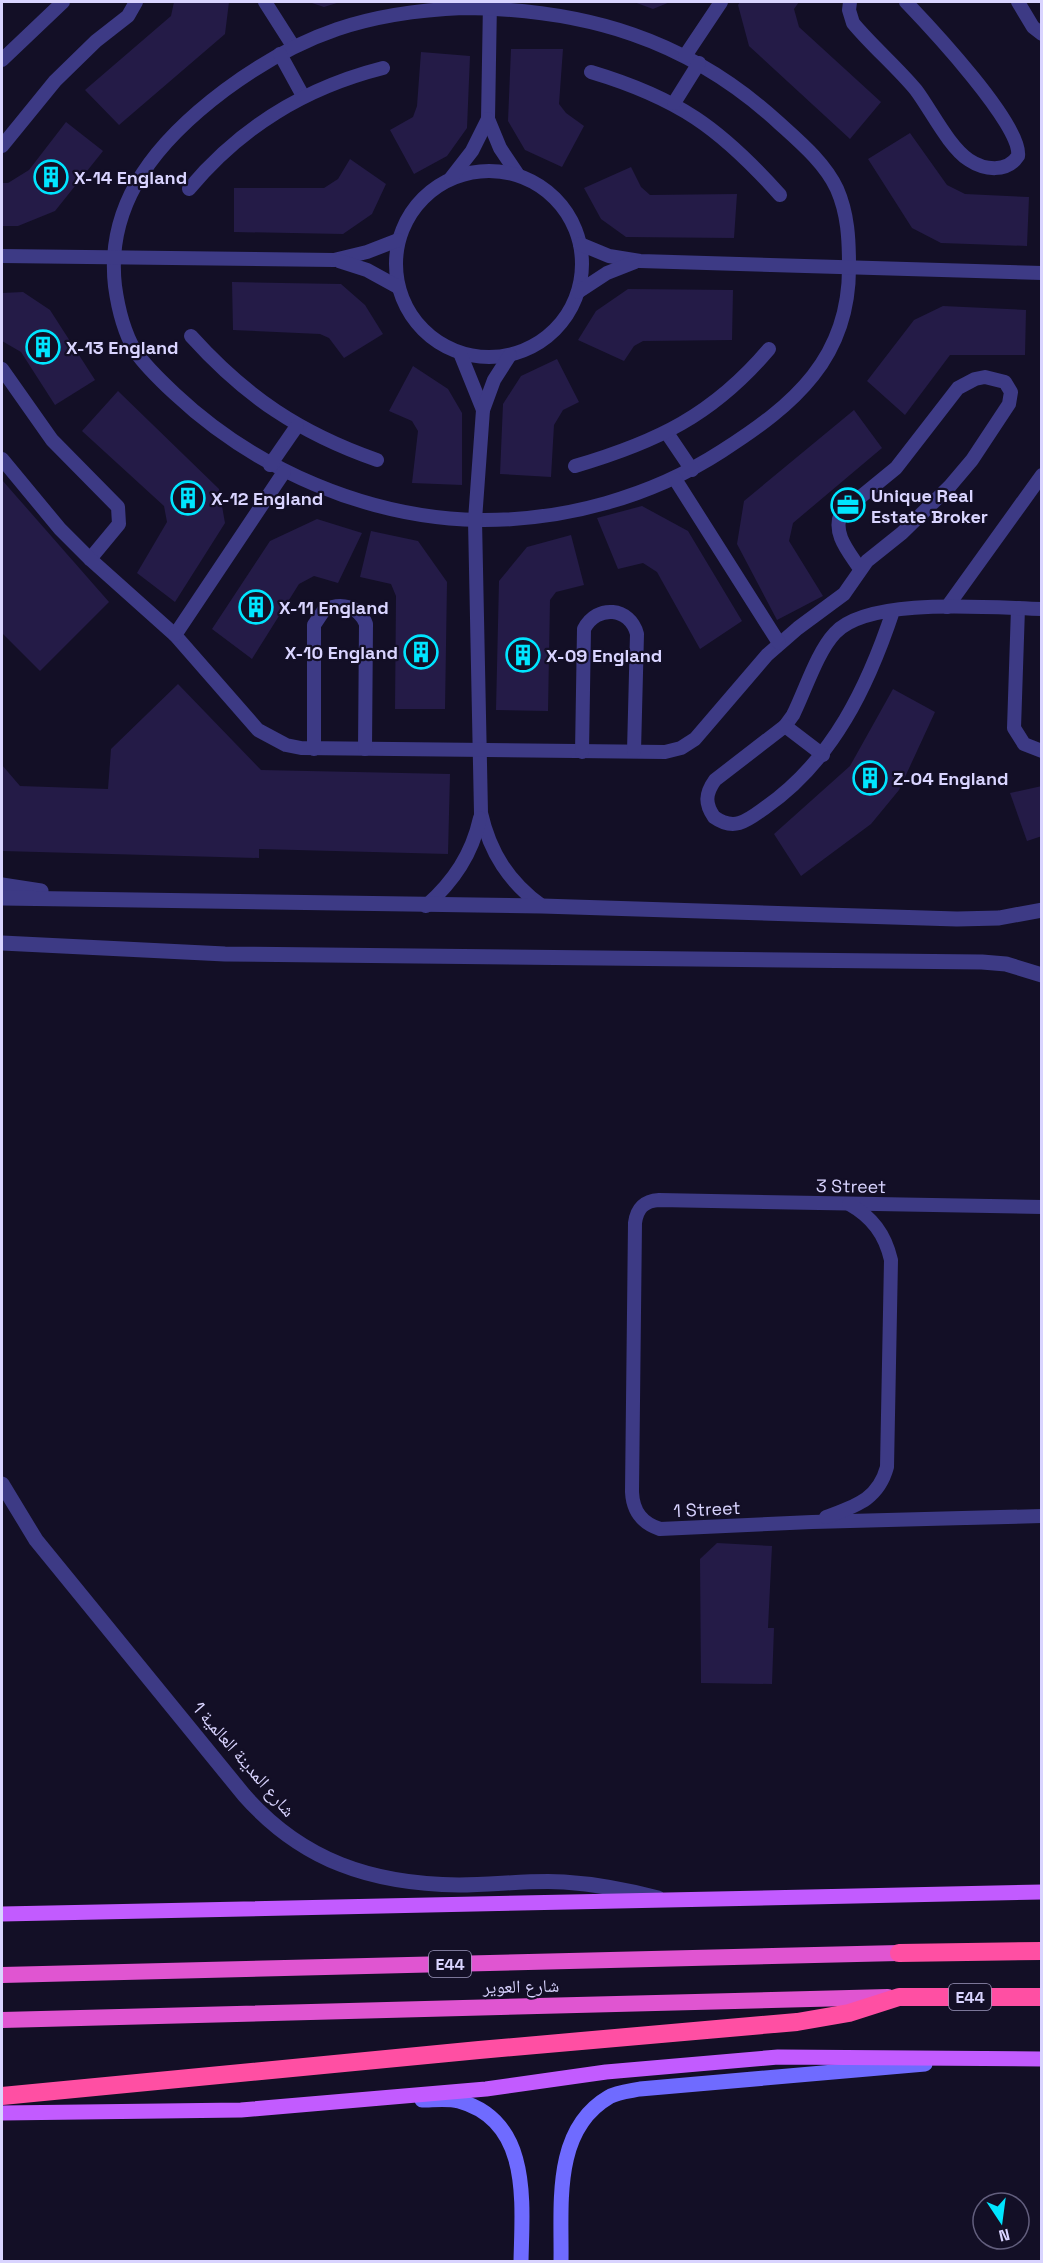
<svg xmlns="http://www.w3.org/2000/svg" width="1043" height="2263" viewBox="0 0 1043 2263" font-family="'Space Grotesk','Noto Naskh Arabic',sans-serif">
  <rect width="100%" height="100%" fill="#130f26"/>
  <g fill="#241b47">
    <polygon points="174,2 229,2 225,34 119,125 85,90 171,16"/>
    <polygon points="309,2 340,2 324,7"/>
    <polygon points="634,2 670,2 653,9"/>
    <polygon points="740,2 799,2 794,9 799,27 881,102 850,139 749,46 738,5"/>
    <polygon points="511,49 563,49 559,104 566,113 584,126 562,167 525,150 508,121"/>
    <polygon points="421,52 470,56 467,128 447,156 414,174 390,130 413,117 417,106"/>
    <polygon points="66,122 103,151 55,211 18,226 2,226 2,183 8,183 29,170"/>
    <polygon points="910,133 947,185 965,194 1029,197 1027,246 941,243 912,228 868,159"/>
    <polygon points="350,159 386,184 372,214 343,234 234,232 234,188 324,188 338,179"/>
    <polygon points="631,167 641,187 650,195 737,194 734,238 626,237 601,219 584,188"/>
    <polygon points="232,282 341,284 365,305 383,334 344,358 329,338 320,334 233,330"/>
    <polygon points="628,289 733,290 732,340 643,341 634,346 624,361 578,340 596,311"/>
    <polygon points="23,292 50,310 95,380 55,405 21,352 2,341 2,293"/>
    <polygon points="943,306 1026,310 1025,355 950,355 905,415 867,381 914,320"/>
    <polygon points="557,359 579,402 563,410 554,425 551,477 500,474 503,404 521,376"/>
    <polygon points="413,366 448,389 462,413 462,485 412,483 418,431 412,421 389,411"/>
    <polygon points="118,391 219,489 225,523 175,602 137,573 167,522 164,506 82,431"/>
    <polygon points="854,410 882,448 793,523 789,541 823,596 777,620 737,544 744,501"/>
    <polygon points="2,480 109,602 40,671 2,633"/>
    <polygon points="642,506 688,531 742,621 700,649 657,572 643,563 618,569 597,518"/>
    <polygon points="317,519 362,533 338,583 314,576 299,584 252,659 212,629 270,541"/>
    <polygon points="371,531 418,541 447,582 445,709 395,709 396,596 391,584 360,577"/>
    <polygon points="571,535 584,585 556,592 550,600 548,711 496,710 499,581 527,547"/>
    <polygon points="178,684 261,770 450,774 448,854 259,849 259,858 2,851 2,765 20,786 108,789 111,749"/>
    <polygon points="893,689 935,712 899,790 871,824 801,876 774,834 850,766"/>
    <polygon points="1042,786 1042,836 1027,841 1010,793"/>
    <polygon points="717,1543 772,1546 768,1628 774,1628 772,1684 701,1683 700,1559"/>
  </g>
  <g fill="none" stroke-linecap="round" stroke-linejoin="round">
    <g stroke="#3d3a85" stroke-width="14">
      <polyline points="265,2 293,46"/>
      <polyline points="490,2 488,119 500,148 518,175"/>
      <path d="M850 2 849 10 853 23C872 46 896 66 916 90 931 110 949 147 969 160 984 170 1007 173 1018 156 1023 126 929 26 906 2"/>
      <polyline points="1018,2 1033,27 1042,34"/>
      <path d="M463 8C585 9 688 39 779 123 800 142 825 163 837 189 848 214 849 240 849 266 850 358 794 405 722 451 651 497 564 521 479 520 368 518 256 470 175 394 161 381 146 367 135 351 124 332 118 308 115 286 105 200 161 138 225 90 302 33 368 12 463 8Z"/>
      <polyline points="280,54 303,96"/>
      <polyline points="685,56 721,2"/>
      <polyline points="2,60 63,2"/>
      <path d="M591 72C678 98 720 128 780 195"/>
      <polyline points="674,103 699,63"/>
      <polyline points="2,146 55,81 96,41 128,16 136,2"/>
      <circle cx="489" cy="264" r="93"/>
      <polyline points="451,178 472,151 488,119"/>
      <path d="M189 189C241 127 304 88 383 68"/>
      <polyline points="580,244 609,256 640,261 1042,273"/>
      <polyline points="2,256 334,260 367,252 398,240"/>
      <polyline points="339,261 367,270 398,287"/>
      <polyline points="578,292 607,273 635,262"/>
      <path d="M191 336C246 397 300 433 377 460"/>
      <polyline points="460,353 483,410"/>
      <path d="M510 355 494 380 483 410 475 520 481 813C490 853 509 882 542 906"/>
      <polyline points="2,369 52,440 118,507 119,524 90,559"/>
      <polyline points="667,433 692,470"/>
      <path d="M2 459 60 529 90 559 175 635 258 730 286 745 301 748 665 752 681 748 695 739 767 655 798 628 844 594 867 561 902 533 950 486 972 460 1009 404 1011 392 1005 382 985 377 975 379 958 388 896 468 841 513C832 534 849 552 860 569"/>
      <polyline points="270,465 297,426"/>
      <path d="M575 466C657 442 713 415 769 349"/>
      <polyline points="675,479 779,643"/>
      <polyline points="947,607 1042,475"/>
      <polyline points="1018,608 1014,728 1024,744 1042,751"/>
      <path d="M893 611C868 686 833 760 766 807 748 820 735 832 714 817 705 804 705 794 715 780L785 726 793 715C805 691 817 652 835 633 869 596 992 608 1042 609"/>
      <polyline points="175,635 284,472"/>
      <polyline points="785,726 823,755"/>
      <path d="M314 749V625L324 610C341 602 359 606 366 624L365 749"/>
      <path d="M582 752 584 629C597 604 630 607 637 634L634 751"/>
      <path d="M426 906C454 881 472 854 480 818"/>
      <path d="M1042 1207 659 1200C644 1201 637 1208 635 1223L632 1492C633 1512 642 1523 660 1529L812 1522 1042 1516"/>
      <path d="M826 1517C855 1506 878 1500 887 1467L891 1260C885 1234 872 1217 849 1204"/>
    </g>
    <g stroke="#3d3a85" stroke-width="15">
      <polyline points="2,885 41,891"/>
      <polyline points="2,898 542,906 957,919 999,918 1042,910"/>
      <polyline points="2,943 225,954 982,962 1006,964 1042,975"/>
      <path d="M2 1484 36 1540 244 1795C302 1861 372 1884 459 1885 494 1885 528 1880 564 1882 596 1884 627 1890 658 1898"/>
    </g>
    <g stroke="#6f6bff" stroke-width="15">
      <path d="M422 2100C433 2100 448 2098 459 2101 532 2121 522 2204 521 2262"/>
      <path d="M561 2262C562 2206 552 2130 609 2097 617 2092 630 2091 640 2089L925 2064"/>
    </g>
    <g stroke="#c25bff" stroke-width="15">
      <polyline points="2,1914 1042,1892"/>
      <polyline points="2,2113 241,2110 486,2089 606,2072 778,2057 1042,2059"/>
    </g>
    <g stroke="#e055d1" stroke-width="16">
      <polyline points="2,1975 899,1953"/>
      <polyline points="2,2020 888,1997"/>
    </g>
    <g stroke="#ff4fa3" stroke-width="18">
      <polyline points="899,1953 1042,1951"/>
      <polyline points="2,2096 479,2050 797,2022 849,2013 899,1997 1042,1997"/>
    </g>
  </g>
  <defs>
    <symbol id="building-ring" viewBox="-11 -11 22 22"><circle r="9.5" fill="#130f26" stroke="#00e5ff" stroke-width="1.5"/><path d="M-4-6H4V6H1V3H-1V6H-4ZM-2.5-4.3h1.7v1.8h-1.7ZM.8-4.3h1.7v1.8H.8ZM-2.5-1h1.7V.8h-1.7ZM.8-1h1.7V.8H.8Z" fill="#00e5ff"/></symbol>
    <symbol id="office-ring" viewBox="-11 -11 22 22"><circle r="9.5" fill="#130f26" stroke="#00e5ff" stroke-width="1.5"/><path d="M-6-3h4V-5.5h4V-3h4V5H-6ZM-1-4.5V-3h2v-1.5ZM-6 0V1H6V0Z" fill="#00e5ff"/></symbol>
  </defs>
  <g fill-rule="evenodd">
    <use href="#building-ring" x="32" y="158" width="38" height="38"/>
    <use href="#building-ring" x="24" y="328" width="38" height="38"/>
    <use href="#building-ring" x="169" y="479" width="38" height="38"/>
    <use href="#office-ring" x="829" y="486" width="38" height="38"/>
    <use href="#building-ring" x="237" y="588" width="38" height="38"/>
    <use href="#building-ring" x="402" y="633" width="38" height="38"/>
    <use href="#building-ring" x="504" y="636" width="38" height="38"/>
    <use href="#building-ring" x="851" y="759" width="38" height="38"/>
  </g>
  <g text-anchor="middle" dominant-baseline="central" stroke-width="4.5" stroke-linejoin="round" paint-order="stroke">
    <g fill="#130f26" stroke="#9e99be" stroke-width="1.5">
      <rect x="429" y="1951" width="42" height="26" rx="4.5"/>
      <rect x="949" y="1984" width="42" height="26" rx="4.5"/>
    </g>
    <g font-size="16" font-weight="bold" fill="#d9d4ff">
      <text x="450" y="1964">E44</text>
      <text x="970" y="1997">E44</text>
    </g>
    <g font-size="18" font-weight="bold" fill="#d9d4ff" stroke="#130f26" text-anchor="start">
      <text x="74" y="177">X-14 England</text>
      <text x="66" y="347">X-13 England</text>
      <text x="871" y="495">Unique Real<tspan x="871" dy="21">Estate Broker</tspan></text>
      <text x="211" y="498">X-12 England</text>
      <text x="279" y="607">X-11 England</text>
      <text x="398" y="652" text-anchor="end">X-10 England</text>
      <text x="546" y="655">X-09 England</text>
      <text x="893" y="778">Z-04 England</text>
    </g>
    <g font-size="18" fill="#d9d4ff" stroke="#130f26">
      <text transform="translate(851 1186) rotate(1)">3 Street</text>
      <text transform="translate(707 1509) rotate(-3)">1 Street</text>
      <text transform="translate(244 1759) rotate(49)">شارع المدينة العالمية 1</text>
      <text transform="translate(521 1986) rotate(-1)">شارع العوير</text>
    </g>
  </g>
  <rect width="1043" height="2263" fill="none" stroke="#d9d4ff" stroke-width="6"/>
  <g transform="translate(1001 2221) rotate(167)"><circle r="28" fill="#130f26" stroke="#625e7d" stroke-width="1.5"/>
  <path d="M0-4.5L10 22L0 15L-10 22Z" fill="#00e5ff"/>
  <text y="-9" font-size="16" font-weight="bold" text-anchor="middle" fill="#d9d4ff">N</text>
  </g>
</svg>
